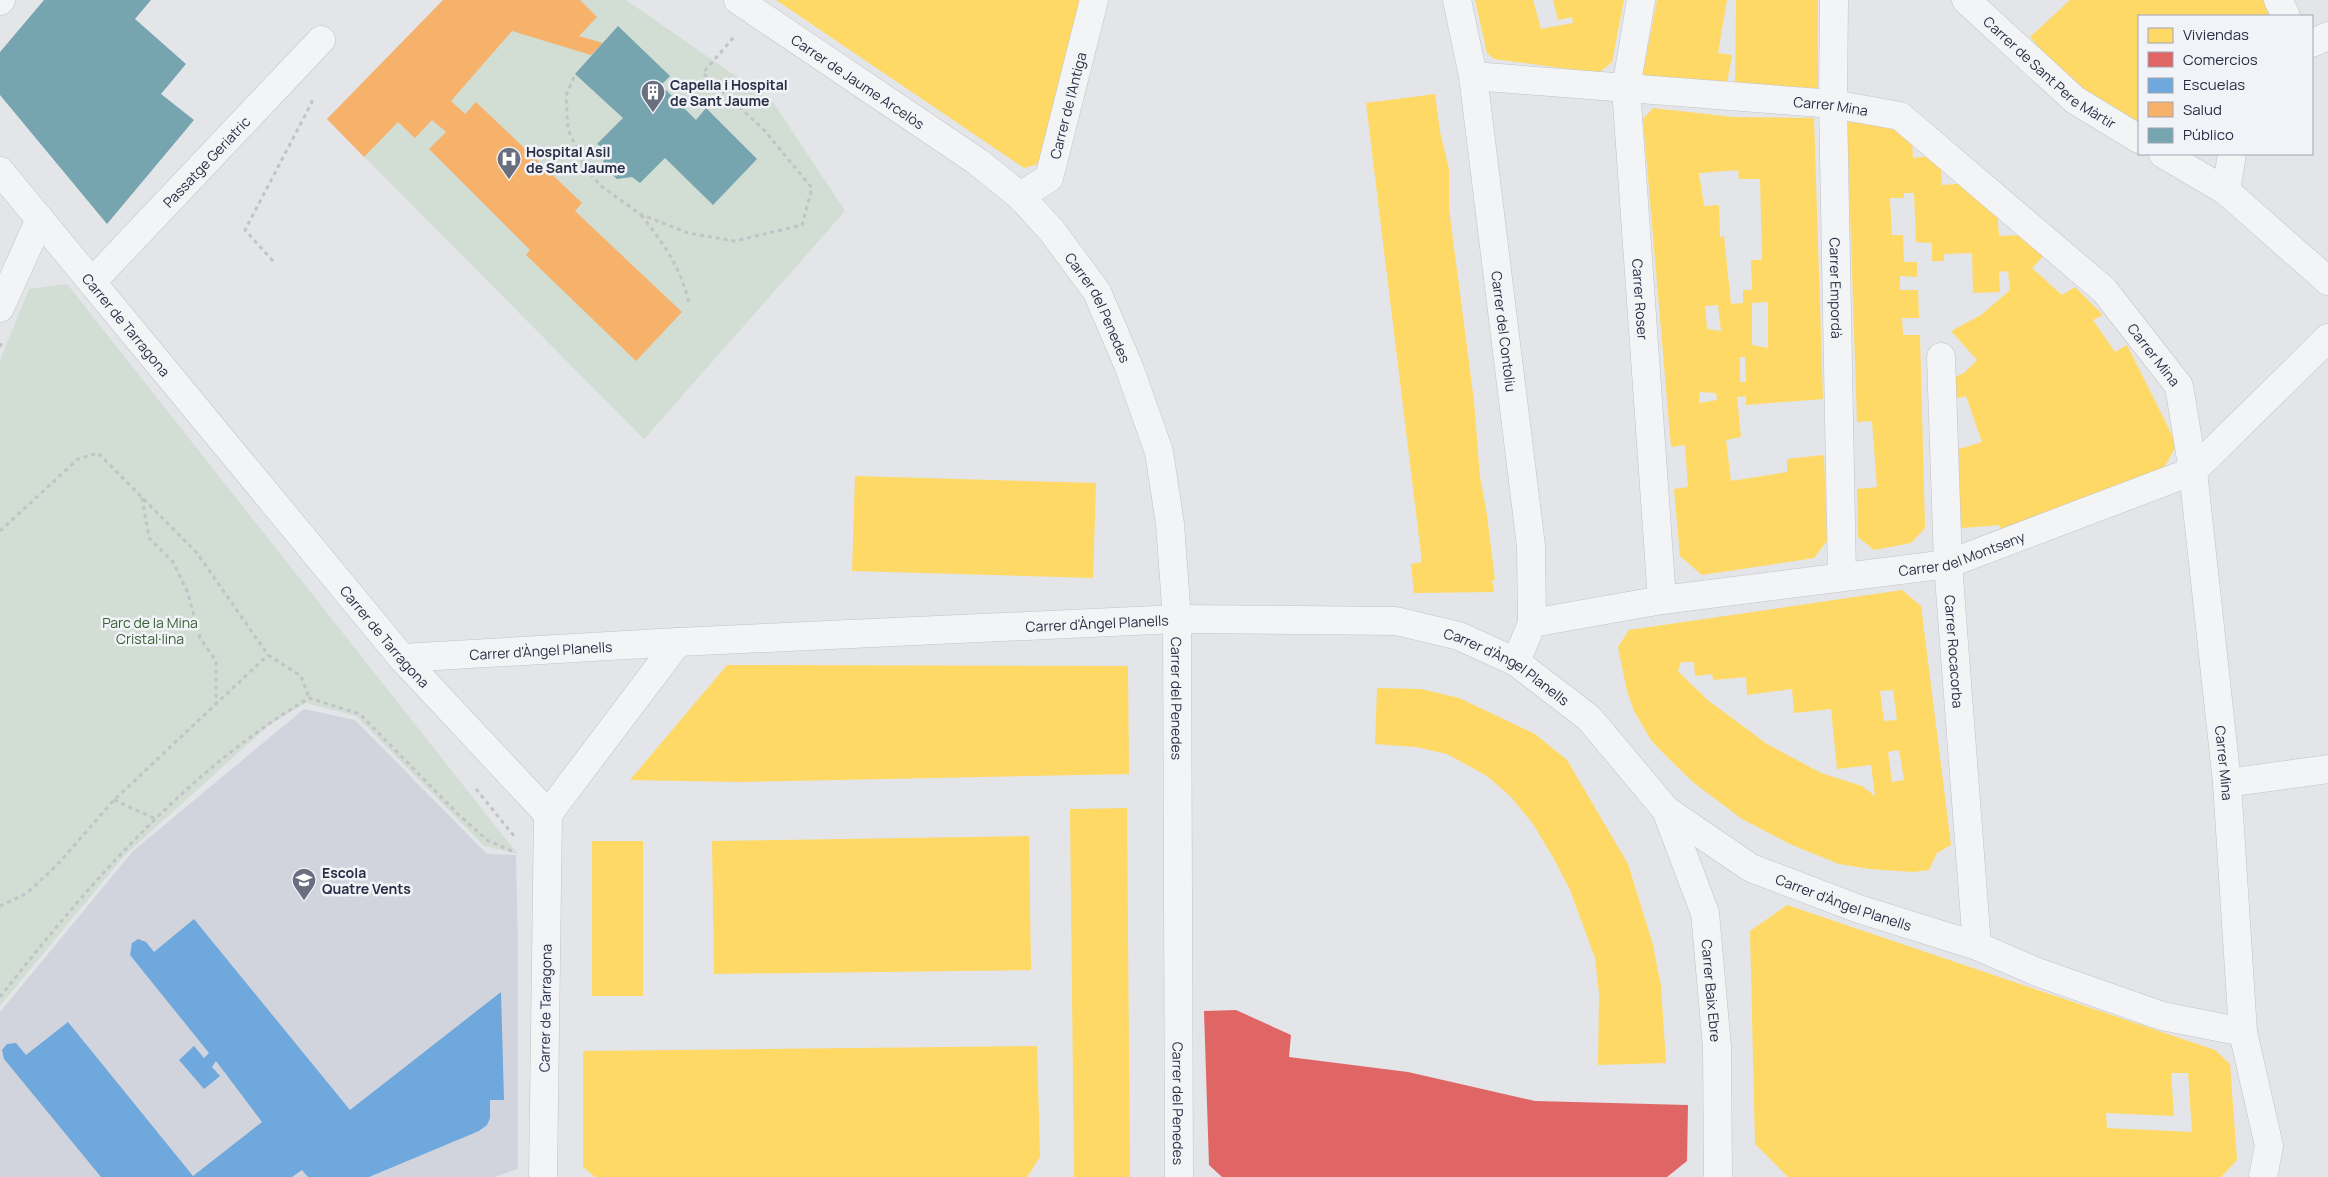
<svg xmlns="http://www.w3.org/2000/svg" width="2328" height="1177" viewBox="0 0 2328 1177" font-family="Manrope,sans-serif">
  <rect width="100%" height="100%" fill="#e3e5e9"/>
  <polygon fill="#d1d4dc" points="304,709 355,720 487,854 516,855 518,947 518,1169 494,1177 0,1177 0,1012 133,851"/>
  <g fill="#d2ddd4">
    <polygon points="444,0 626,0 773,102 845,211 644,439 327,119"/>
    <polygon points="67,284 493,823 518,854 484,846 356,716 306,703 269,725 125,855 0,1006 0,360 29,289"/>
  </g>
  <g fill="#ffd966" fill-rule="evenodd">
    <polygon points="776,0 1081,0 1038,164 1024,168"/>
    <polygon points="1475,0 1533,0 1541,29 1573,23 1572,17 1558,20 1553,0 1624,0 1612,62 1599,73 1494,59 1487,53"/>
    <polygon points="1657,0 1727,0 1718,53 1732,55 1726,88 1648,80 1643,73"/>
    <polygon points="1736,0 1818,0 1818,92 1735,89"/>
    <polygon points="2070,0 2270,0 2268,16 2139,16 2139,129 2070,83 2030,37"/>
    <polygon points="1435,94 1440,132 1449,169 1449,209 1474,401 1480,477 1487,515 1495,580 1492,580 1494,592 1414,593 1411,564 1422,562 1366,103"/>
    <path d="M1653 108 1733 117 1814 118 1823 399 1746 405V396L1737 397 1741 437 1726 440 1731 481 1787 472V459L1824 455 1827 541 1814 558 1702 575 1680 556 1674 489 1688 487 1685 445 1671 447 1643 119ZM1738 170 1739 179H1760L1762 260H1751L1752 290H1743V303L1731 304 1724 236 1720 237 1719 205 1704 206 1699 173ZM1768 302V348L1752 345V303ZM1718 305 1721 331 1707 329 1705 306ZM1740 357H1745L1746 382H1740ZM1700 392 1716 393 1717 400 1699 403Z"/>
    <polygon points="1847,122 1911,128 1913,158 1940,155 1942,185 1968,183 1997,209 1999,236 2025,235 2045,254 2032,268 2062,295 2075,287 2103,315 2093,320 2115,352 2127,345 2177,445 2165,466 2073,510 2000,530 2000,525 1963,528 1957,524 1956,450 1982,442 1966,396 1955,399 1955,377 1964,373 1977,360 1951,331 1981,315 2010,290 2008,271 1999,272 2000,292 1973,293 1972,253 1944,254 1944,261 1932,261 1932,243 1916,242 1914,193 1904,193 1904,198 1890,198 1892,235 1903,235 1904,262 1917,262 1917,277 1900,276 1900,290 1918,290 1919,318 1902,318 1903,335 1920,335 1925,528 1911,543 1874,550 1858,537 1857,489 1877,487 1872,421 1857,422"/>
    <polygon points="855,476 1096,483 1093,578 852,571"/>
    <path d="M1902 590 1921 606 1951 845 1937 853 1929 870 1913 872 1870 869 1839 864 1792 845 1742 819 1694 783 1665 755 1651 740 1634 711 1627 691 1618 647 1629 630ZM1681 662H1694L1695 676 1712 674 1713 680 1746 677 1747 695 1792 689 1794 713 1831 709 1837 769 1871 765 1875 796 1862 786 1821 773 1767 744 1709 701 1691 684 1678 671ZM1893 690 1897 720 1884 721 1880 691ZM1899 750 1904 780 1892 782 1888 752Z"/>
    <polygon points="727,665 1128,666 1129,774 738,782 630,780"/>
    <polygon points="1377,688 1421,689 1459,698 1535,734 1567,760 1628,864 1653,945 1661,986 1666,1063 1598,1065 1599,993 1595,958 1570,890 1554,859 1533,824 1511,797 1487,776 1447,754 1416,747 1375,744"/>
    <polygon points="1127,808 1130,1177 1074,1177 1070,809"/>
    <polygon points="1029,836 1031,970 714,974 712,841"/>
    <rect x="592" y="841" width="51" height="155"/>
    <path d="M1787 905 2215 1050 2230 1064 2237 1160 2221 1177H1788L1755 1144 1750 931ZM2171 1073H2188L2192 1132 2107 1128 2106 1113 2174 1116Z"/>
    <polygon points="1037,1046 1040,1157 1027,1177 595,1177 583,1167 583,1051"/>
  </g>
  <polygon fill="#e06666" points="1236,1010 1291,1035 1289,1057 1408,1072 1535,1101 1688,1105 1687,1161 1667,1177 1222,1177 1209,1165 1204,1011"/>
  <polygon fill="#6fa8dc" points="194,919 350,1110 501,992 504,1100 490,1100 490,1118 487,1125 479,1131 369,1177 308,1177 302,1170 292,1177 101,1177 4,1059 2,1050 7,1044 16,1043 26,1055 68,1022 193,1176 262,1122 216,1061 212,1067 220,1076 204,1089 179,1060 194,1046 204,1058 209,1053 130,955 132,943 138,939 146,942 154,952"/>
  <polygon fill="#f6b26b" points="443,0 580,0 597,17 579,36 603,43 591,55 512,31 451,101 465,114 476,102 582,203 575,211 682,312 636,361 526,255 530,250 429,149 446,132 432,120 415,138 398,122 364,157 327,119"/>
  <g fill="#76a5af">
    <polygon points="44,0 151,0 135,19 186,64 161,94 194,120 107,224 0,95 0,52"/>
    <polygon points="618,26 670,76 661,85 696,120 706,108 757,159 713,205 665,158 640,183 632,177 617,179 602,165 607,150 597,144 623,118 575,74"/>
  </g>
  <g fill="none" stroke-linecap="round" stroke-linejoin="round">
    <defs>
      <g id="minor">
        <path id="s1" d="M738 0 978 162 1020 196 1052 231 1097 292 1129 367 1159 452 1170 524 1177 619 1179 1177"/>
        <path id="s2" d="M1457 0 1473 76 1531 546 1532 623 1516 662"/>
        <path id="s3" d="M1641 0 1626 88 1662 600"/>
        <path id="s4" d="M1834 0 1833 104 1842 576"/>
        <path id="s5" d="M1966 0 2075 100 2139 139"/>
        <polyline points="2278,0 2286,16"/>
        <polyline points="0,1 1,0"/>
        <polyline points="2312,43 2328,36"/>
        <path id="s6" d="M1473 76 1833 104 1900 116 2104 290 2179 386 2193 471 2227 783 2243 1032 2269 1146 2263 1177"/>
        <polyline points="2163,154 2226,191 2328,281"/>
        <path id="s7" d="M0 171 402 658 548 814 543 1177"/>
        <polyline points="2226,191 2232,154"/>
        <path id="s8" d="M1020 196 1049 178 1094 0"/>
        <path id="s9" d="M92 282 321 40"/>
        <polyline points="0,308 40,219"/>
        <path id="s10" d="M1941 357 1948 564 1977 946"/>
        <path id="s11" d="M1532 623 1662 600 1948 564 2193 471 2328 338"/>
        <path id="s12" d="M402 658 678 642 1177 619 1396 621 1459 636 1516 662 1589 718 1666 810 1751 868 1859 909 1977 946 2037 972 2162 1016 2243 1032"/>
        <polyline points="2227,783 2328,769"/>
        <path id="s13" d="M1666 810 1705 913 1717 1047 1718 1177"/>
        <polyline points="548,814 678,642"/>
      </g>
    </defs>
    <use href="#minor" stroke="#c1c3c7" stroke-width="29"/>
    <g stroke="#c2c3c9" stroke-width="3" stroke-dasharray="4 4" stroke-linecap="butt">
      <polyline points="574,77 566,96 568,129 584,166 601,186 640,214 688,233 735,241 802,225 812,188 764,130 703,73 734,37"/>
      <path d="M641 215C664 244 680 266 689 303"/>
      <polyline points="273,261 245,230 312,102 310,101"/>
      <polyline points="0,347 3,340"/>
      <polyline points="142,498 149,538 173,562 188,593 200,638 216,661 216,703"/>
      <polyline points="0,531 78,459 98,453 197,553 268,655 301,676 309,698"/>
      <polyline points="476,789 514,836"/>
      <polyline points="114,800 156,819"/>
      <polyline points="0,906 27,893 56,866 114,800 268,655"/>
      <path d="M0 997C88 885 185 772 309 698L360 714 458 814 487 840 514 852"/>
    </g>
    <use href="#minor" stroke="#f3f4f6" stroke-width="28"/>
  </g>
  <defs>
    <symbol id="building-pin" viewBox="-11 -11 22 30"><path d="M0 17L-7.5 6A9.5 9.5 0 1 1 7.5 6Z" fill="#696f7e" stroke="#f1f3f8"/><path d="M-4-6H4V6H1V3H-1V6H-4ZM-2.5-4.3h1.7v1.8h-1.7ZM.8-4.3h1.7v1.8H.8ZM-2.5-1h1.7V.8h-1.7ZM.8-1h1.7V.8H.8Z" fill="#fff"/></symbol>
    <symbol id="hospital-pin" viewBox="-11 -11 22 30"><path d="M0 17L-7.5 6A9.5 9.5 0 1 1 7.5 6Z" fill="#696f7e" stroke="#f1f3f8"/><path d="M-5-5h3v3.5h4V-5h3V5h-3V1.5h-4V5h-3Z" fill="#fff"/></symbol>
    <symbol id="school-pin" viewBox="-11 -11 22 30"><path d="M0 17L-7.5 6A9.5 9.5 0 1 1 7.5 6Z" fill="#696f7e" stroke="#f1f3f8"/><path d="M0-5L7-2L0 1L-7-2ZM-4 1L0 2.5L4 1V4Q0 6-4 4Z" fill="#fff"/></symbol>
  </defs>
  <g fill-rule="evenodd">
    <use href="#building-pin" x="639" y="78" width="28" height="38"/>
    <use href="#hospital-pin" x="495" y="145" width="28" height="38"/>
    <use href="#school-pin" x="290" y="866" width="28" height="38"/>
  </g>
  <g text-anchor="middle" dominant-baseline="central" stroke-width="5" stroke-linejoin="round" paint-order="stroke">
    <g font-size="14" fill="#282f44" stroke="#f1f3f8">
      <text stroke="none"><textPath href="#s5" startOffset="111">Carrer de Sant Pere Màrtir</textPath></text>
      <text stroke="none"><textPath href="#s1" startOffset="145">Carrer de Jaume Arcelòs</textPath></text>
      <text stroke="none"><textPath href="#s8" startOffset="109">Carrer de l'Antiga</textPath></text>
      <text stroke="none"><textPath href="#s6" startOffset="359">Carrer Mina</textPath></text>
      <text stroke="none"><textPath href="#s9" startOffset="166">Passatge Geriatric</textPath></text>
      <text stroke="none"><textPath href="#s4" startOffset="288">Carrer Empordà</textPath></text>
      <text stroke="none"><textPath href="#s3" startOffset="301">Carrer Roser</textPath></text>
      <text stroke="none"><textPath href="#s1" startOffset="481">Carrer del Penedes</textPath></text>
      <text stroke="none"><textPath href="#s7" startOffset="199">Carrer de Tarragona</textPath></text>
      <text stroke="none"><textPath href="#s2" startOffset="335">Carrer del Contoliu</textPath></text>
      <text stroke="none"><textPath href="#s6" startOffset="779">Carrer Mina</textPath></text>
      <text stroke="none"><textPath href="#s11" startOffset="436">Carrer del Montseny</textPath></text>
      <text stroke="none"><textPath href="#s12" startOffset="696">Carrer d'Àngel Planells</textPath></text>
      <text stroke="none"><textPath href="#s7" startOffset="604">Carrer de Tarragona</textPath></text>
      <text stroke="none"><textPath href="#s12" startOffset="139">Carrer d'Àngel Planells</textPath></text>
      <text stroke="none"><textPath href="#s10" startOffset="295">Carrer Rocacorba</textPath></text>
      <text stroke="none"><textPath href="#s12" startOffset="1116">Carrer d'Àngel Planells</textPath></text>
      <text stroke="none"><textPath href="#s1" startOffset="886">Carrer del Penedes</textPath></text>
      <text stroke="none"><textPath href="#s6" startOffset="1199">Carrer Mina</textPath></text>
      <text stroke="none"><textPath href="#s12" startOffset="1536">Carrer d'Àngel Planells</textPath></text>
      <text stroke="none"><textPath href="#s13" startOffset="188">Carrer Baix Ebre</textPath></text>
      <text transform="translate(545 1008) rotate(-89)">Carrer de Tarragona</text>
      <text stroke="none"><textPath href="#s1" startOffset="1291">Carrer del Penedes</textPath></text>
    </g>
    <g font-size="14" font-weight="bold" fill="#282f44" stroke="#f1f3f8" text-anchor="start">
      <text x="670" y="84">Capella i Hospital<tspan x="670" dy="16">de Sant Jaume</tspan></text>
      <text x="526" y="151">Hospital Asil<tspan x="526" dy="16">de Sant Jaume</tspan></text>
      <text x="322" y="872">Escola<tspan x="322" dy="16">Quatre Vents</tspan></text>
    </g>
    <g font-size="14" fill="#386134" stroke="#f1f3f8">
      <text x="150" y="622">Parc de la Mina<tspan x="150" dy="16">Cristal·lina</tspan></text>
    </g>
  </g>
  <rect x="2138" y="15" width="175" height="140" fill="#f1f3f8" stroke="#a1a5b0"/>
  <rect x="2148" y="28" width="25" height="15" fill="#ffd966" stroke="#a1a5b0"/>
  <text x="2183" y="40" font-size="15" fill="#282f44">Viviendas</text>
  <rect x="2148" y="52" width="25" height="15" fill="#e06666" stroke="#a1a5b0"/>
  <text x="2183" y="65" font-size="15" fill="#282f44">Comercios</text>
  <rect x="2148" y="78" width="25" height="15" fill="#6fa8dc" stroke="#a1a5b0"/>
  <text x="2183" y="90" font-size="15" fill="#282f44">Escuelas</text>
  <rect x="2148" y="102" width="25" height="15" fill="#f6b26b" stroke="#a1a5b0"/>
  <text x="2183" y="115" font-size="15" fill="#282f44">Salud</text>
  <rect x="2148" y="128" width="25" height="15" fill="#76a5af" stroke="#a1a5b0"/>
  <text x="2183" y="140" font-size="15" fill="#282f44">Público</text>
</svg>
